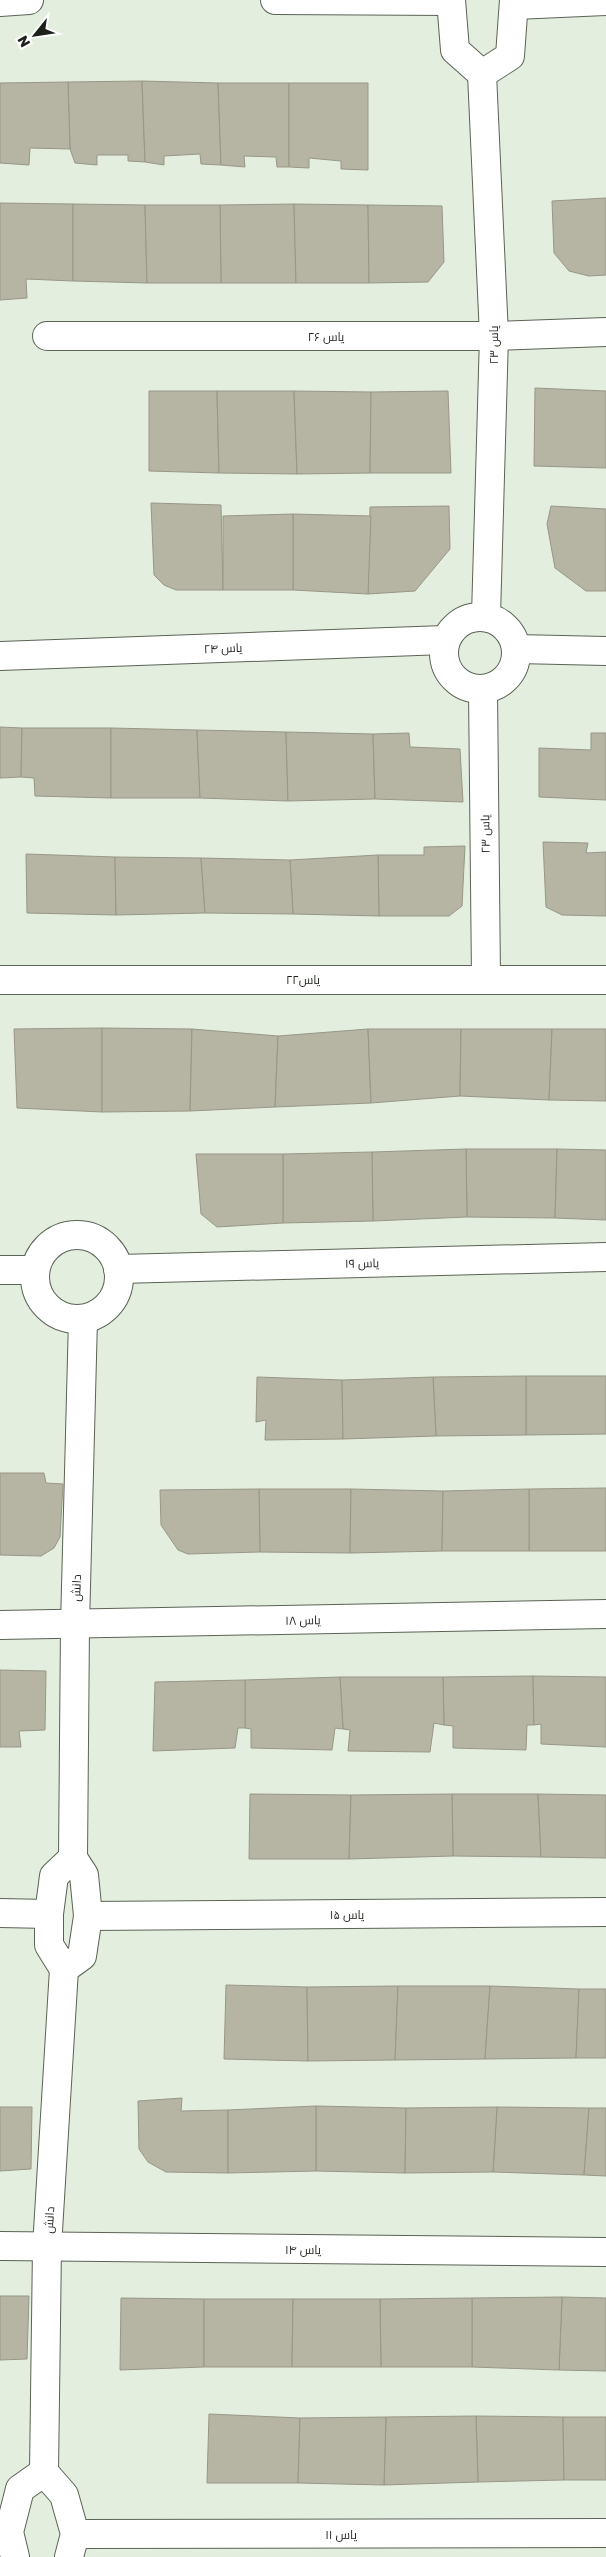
<svg xmlns="http://www.w3.org/2000/svg" width="606" height="2557" viewBox="0 0 606 2557" font-family="'Golos Text',Cairo,sans-serif">
  <rect width="100%" height="100%" fill="#e4eede"/>
  <g fill="#b6b5a4" stroke="#989787">
    <polygon points="142,81 145,162 128,161 128,155 97,155 97,165 75,163 70,149 68,82"/>
    <polygon points="142,81 218,83 221,165 201,164 200,154 164,156 164,165 145,162"/>
    <polygon points="68,82 70,149 30,148 29,165 0,163 0,83"/>
    <polygon points="218,83 289,83 289,167 277,167 276,157 244,156 245,167 221,165"/>
    <polygon points="289,83 368,83 368,170 341,169 341,161 309,158 309,168 289,167"/>
    <polygon points="606,198 606,275 589,276 569,271 554,253 552,201"/>
    <polygon points="0,203 73,204 73,281 26,279 27,298 0,300"/>
    <polygon points="73,204 145,205 147,283 73,281"/>
    <polygon points="294,204 296,283 221,283 220,205"/>
    <polygon points="294,204 368,205 369,283 296,283"/>
    <polygon points="145,205 220,205 221,283 147,283"/>
    <polygon points="368,205 442,206 444,262 428,282 369,283"/>
    <polygon points="535,388 606,391 606,468 534,466"/>
    <polygon points="149,391 217,391 219,473 149,471"/>
    <polygon points="217,391 294,391 297,474 219,473"/>
    <polygon points="294,391 371,392 370,473 297,474"/>
    <polygon points="448,391 451,473 370,473 371,392"/>
    <polygon points="151,503 221,505 223,590 176,590 164,585 154,575"/>
    <polygon points="449,506 450,549 415,591 368,594 370,507"/>
    <polygon points="551,506 606,509 606,591 586,591 555,568 547,524"/>
    <polygon points="293,514 371,516 368,594 293,590"/>
    <polygon points="293,514 293,590 223,590 223,516"/>
    <polygon points="0,727 22,728 21,777 0,778"/>
    <polygon points="22,728 111,728 111,798 35,796 34,778 21,777"/>
    <polygon points="111,728 197,730 200,798 111,798"/>
    <polygon points="197,730 286,732 288,801 200,798"/>
    <polygon points="286,732 373,734 375,799 288,801"/>
    <polygon points="409,733 410,747 460,749 463,802 375,799 373,734"/>
    <polygon points="591,733 606,733 606,800 539,797 539,748 591,750"/>
    <polygon points="543,842 588,843 586,853 606,852 606,916 562,915 546,907"/>
    <polygon points="465,846 462,906 449,916 379,916 378,855 424,855 424,847"/>
    <polygon points="26,854 115,857 116,915 27,913"/>
    <polygon points="378,855 379,916 293,914 290,860"/>
    <polygon points="115,857 201,858 205,913 116,915"/>
    <polygon points="201,858 290,860 293,914 205,913"/>
    <polygon points="102,1028 102,1112 17,1108 14,1029"/>
    <polygon points="102,1028 192,1029 190,1111 102,1112"/>
    <polygon points="192,1029 278,1036 275,1107 190,1111"/>
    <polygon points="368,1029 371,1103 275,1107 278,1036"/>
    <polygon points="368,1029 461,1029 460,1096 371,1103"/>
    <polygon points="461,1029 552,1029 549,1100 460,1096"/>
    <polygon points="552,1029 606,1029 606,1101 549,1100"/>
    <polygon points="466,1149 557,1149 555,1218 467,1217"/>
    <polygon points="466,1149 467,1217 373,1221 372,1152"/>
    <polygon points="557,1149 606,1150 606,1220 555,1218"/>
    <polygon points="372,1152 373,1221 283,1223 283,1154"/>
    <polygon points="196,1154 283,1154 283,1223 217,1227 201,1214"/>
    <polygon points="526,1376 606,1376 606,1434 526,1435"/>
    <polygon points="526,1376 526,1435 436,1436 433,1377"/>
    <polygon points="257,1377 342,1380 343,1439 265,1440 266,1420 256,1422"/>
    <polygon points="433,1377 436,1436 343,1439 342,1380"/>
    <polygon points="0,1473 44,1473 46,1483 63,1484 60,1537 54,1548 41,1556 0,1555"/>
    <polygon points="606,1488 606,1551 529,1551 529,1489"/>
    <polygon points="259,1489 351,1489 350,1553 260,1552"/>
    <polygon points="259,1489 260,1552 188,1554 178,1550 161,1525 160,1490"/>
    <polygon points="351,1489 443,1491 442,1551 350,1553"/>
    <polygon points="529,1489 529,1551 442,1551 443,1491"/>
    <polygon points="0,1670 46,1671 45,1730 19,1731 21,1747 0,1747"/>
    <polygon points="533,1676 534,1725 527,1725 526,1750 453,1748 453,1726 444,1725 443,1677"/>
    <polygon points="533,1676 606,1677 606,1747 541,1744 541,1724 534,1725"/>
    <polygon points="340,1677 443,1677 444,1725 434,1723 430,1752 348,1751 350,1730 343,1729"/>
    <polygon points="340,1677 343,1729 335,1728 332,1750 251,1748 251,1729 245,1728 245,1680"/>
    <polygon points="245,1680 245,1728 238,1728 235,1748 153,1751 155,1682"/>
    <polygon points="250,1794 351,1795 349,1859 249,1859"/>
    <polygon points="452,1794 538,1794 541,1857 453,1856"/>
    <polygon points="452,1794 453,1856 349,1859 351,1795"/>
    <polygon points="538,1794 606,1795 606,1858 541,1857"/>
    <polygon points="226,1985 307,1987 308,2061 224,2059"/>
    <polygon points="398,1986 395,2060 308,2061 307,1987"/>
    <polygon points="398,1986 490,1986 485,2059 395,2060"/>
    <polygon points="490,1986 579,1989 576,2058 485,2059"/>
    <polygon points="579,1989 606,1989 606,2058 576,2058"/>
    <polygon points="182,2098 181,2111 228,2110 228,2173 166,2172 148,2162 139,2149 138,2101"/>
    <polygon points="316,2106 406,2108 405,2173 316,2171"/>
    <polygon points="316,2106 316,2171 228,2173 228,2110"/>
    <polygon points="0,2107 32,2107 31,2169 0,2171"/>
    <polygon points="497,2107 589,2108 584,2175 493,2172"/>
    <polygon points="497,2107 493,2172 405,2173 406,2108"/>
    <polygon points="589,2108 606,2108 606,2176 584,2175"/>
    <polygon points="0,2296 29,2296 27,2359 0,2360"/>
    <polygon points="562,2297 606,2298 606,2371 559,2370"/>
    <polygon points="562,2297 559,2370 472,2367 472,2298"/>
    <polygon points="121,2298 204,2299 204,2367 120,2370"/>
    <polygon points="472,2298 472,2367 381,2367 380,2299"/>
    <polygon points="204,2299 293,2299 292,2367 204,2367"/>
    <polygon points="293,2299 380,2299 381,2367 292,2367"/>
    <polygon points="209,2414 300,2418 298,2483 207,2483"/>
    <polygon points="476,2416 563,2417 564,2480 478,2482"/>
    <polygon points="476,2416 478,2482 384,2485 386,2417"/>
    <polygon points="386,2417 384,2485 298,2483 300,2418"/>
    <polygon points="563,2417 606,2417 606,2480 564,2480"/>
  </g>
  <g fill="none" stroke-linecap="round" stroke-linejoin="round">
    <defs>
      <g id="minor">
        <polyline points="275,0 451,1"/>
        <polyline points="451,0 455,50 482,74 510,56 514,0"/>
        <polyline points="0,2 29,0"/>
        <polyline points="515,5 606,1"/>
        <polyline points="482,74 494,336 486,616"/>
        <polyline points="47,336 494,336 606,332"/>
        <circle cx="480" cy="653" r="36"/>
        <polyline points="517,649 606,651"/>
        <polyline points="0,656 445,640"/>
        <polyline points="483,690 486,978"/>
        <polyline points="0,980 606,980"/>
        <circle cx="77" cy="1277" r="42"/>
        <polyline points="118,1269 606,1257"/>
        <polyline points="0,1270 35,1270"/>
        <polyline points="0,1625 606,1614"/>
        <polyline points="73,1858 75,1625 83,1319"/>
        <polygon points="73,1858 84,1875 88,1916 82,1956 64,1969 49,1945 49,1914 54,1876"/>
        <polyline points="0,1913 49,1914"/>
        <polyline points="88,1916 606,1912"/>
        <polyline points="0,2246 606,2252"/>
        <polyline points="44,2472 47,2247 64,1969"/>
        <polyline points="75,2534 606,2533"/>
        <polyline points="15,2557 9,2532 20,2489 44,2472 64,2495 75,2534 69,2557"/>
      </g>
    </defs>
    <use href="#minor" stroke="#5b6356" stroke-width="30"/>
    <use href="#minor" stroke="#fff" stroke-width="28"/>
  </g>
  <g text-anchor="middle" dominant-baseline="central" stroke-width="4" stroke-linejoin="round" paint-order="stroke">
    <g font-size="12" fill="#1d211b" stroke="#fff">
      <text x="326" y="336">یاس ۲۶</text>
      <text transform="translate(493 345) rotate(-90)">یاس ۲۳</text>
      <text transform="translate(223 648) rotate(-2)">یاس ۲۴</text>
      <text transform="translate(485 834) rotate(-91)">یاس ۲۳</text>
      <text x="303" y="979">یاس۲۲</text>
      <text transform="translate(362 1263) rotate(-1)">یاس ۱۹</text>
      <text transform="translate(76 1588) rotate(-88)">دانش</text>
      <text transform="translate(303 1620) rotate(-1)">یاس ۱۸</text>
      <text x="347" y="1914">یاس ۱۵</text>
      <text transform="translate(49 2220) rotate(-87)">دانش</text>
      <text x="303" y="2249">یاس ۱۴</text>
      <text x="341" y="2534">یاس ۱۱</text>
    </g>
  </g>
  <g transform="translate(35 35) rotate(240)" stroke="#ffffff" stroke-width="4" paint-order="stroke">
  <path d="M0-4L9 19L0 12L-9 19Z" fill="#1d211b"/>
  <text y="-8" font-size="14" font-weight="bold" text-anchor="middle" fill="#1d211b">N</text>
  </g>
</svg>
